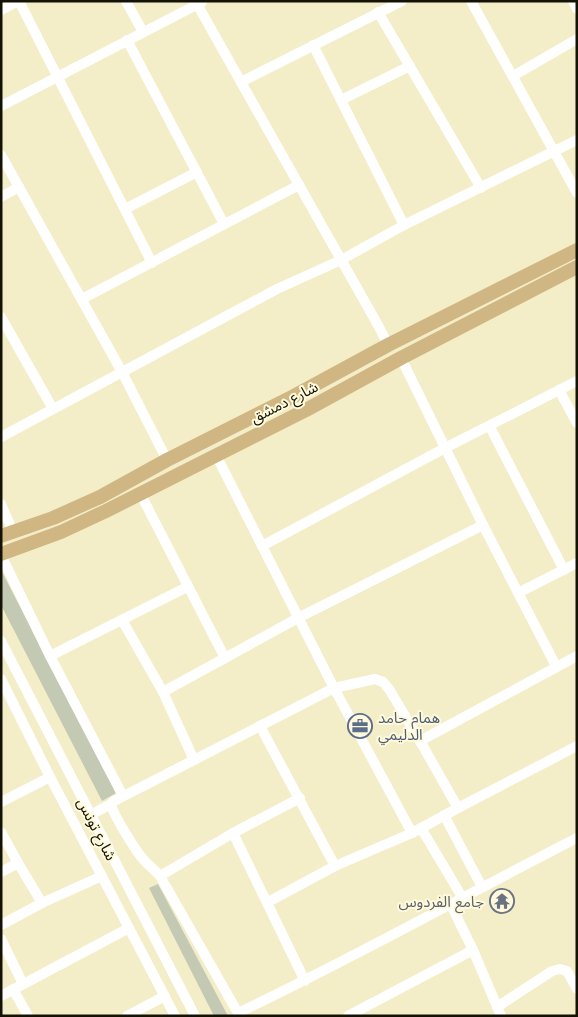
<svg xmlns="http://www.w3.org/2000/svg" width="578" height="1017" viewBox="0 0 578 1017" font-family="Helvetica,'Noto Sans Arabic',sans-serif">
  <rect width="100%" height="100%" fill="#f3edc8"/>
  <g fill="#c4c9b3">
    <polygon points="1,570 116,793 102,801 1,605"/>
    <polygon points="158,884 228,1016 214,1016 149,888"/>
  </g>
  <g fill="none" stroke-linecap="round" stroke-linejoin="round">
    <g stroke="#fff" stroke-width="10">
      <polyline points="19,1 152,263"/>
      <polyline points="126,1 143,32"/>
      <polyline points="471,1 577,193"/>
      <polyline points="573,1 577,9"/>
      <polyline points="197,4 379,327 388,345"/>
      <polyline points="1,10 18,1"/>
      <polyline points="378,12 481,188"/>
      <polyline points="127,40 224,224"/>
      <polyline points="313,45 404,225"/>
      <polyline points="513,76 577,39"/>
      <polyline points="241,82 402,1"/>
      <polyline points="341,100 410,66"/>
      <polyline points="1,106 202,2"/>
      <polyline points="1,155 122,372 167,460"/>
      <polyline points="1,197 19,187"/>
      <polyline points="125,209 197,172"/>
      <polyline points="82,299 299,185"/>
      <polyline points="1,317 53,409"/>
      <polyline points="401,358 483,525 556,666"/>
      <polyline points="559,390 577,423"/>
      <polyline points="490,427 564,570"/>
      <polyline points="1,437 277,289 341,260 404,225 577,140"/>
      <polyline points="216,455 334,688 412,833"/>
      <polyline points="140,493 225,658"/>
      <polyline points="1,504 13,532"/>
      <path d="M483 525 298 618 163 692 194 760 114 801 111 804C112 813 136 851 143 859 148 865 155 870 160 876L238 1013C353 958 464 896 577 838"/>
      <polyline points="262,546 445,448 577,381"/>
      <polyline points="1,555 50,656 123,796"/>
      <polyline points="518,593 577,563"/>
      <polyline points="122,620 163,692"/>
      <polyline points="1,641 195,1016"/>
      <polyline points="50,656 187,587"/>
      <polyline points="1,679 50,777 175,1016"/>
      <polyline points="260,726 334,688 375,679 383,682 389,689 420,741"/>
      <polyline points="194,760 260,726 335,866"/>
      <polyline points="1,802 50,777"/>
      <polyline points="458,808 577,746"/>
      <polyline points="90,815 111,804"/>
      <polyline points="444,815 482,887"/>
      <polyline points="421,828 462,897"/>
      <polyline points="1,832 18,863"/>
      <polyline points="233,833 305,981"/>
      <polyline points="1,872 18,863 42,903 102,876"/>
      <polyline points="160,876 233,833 300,798"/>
      <polyline points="268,902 335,866 412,833 458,808 420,741 577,656"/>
      <polyline points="450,903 473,950 501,1016"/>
      <polyline points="1,925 42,903"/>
      <polyline points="1,939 23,984"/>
      <polyline points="13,989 28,1016"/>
      <polyline points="1,996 129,928"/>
      <polyline points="497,1007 552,971 560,969 567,971 577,989"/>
      <polyline points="127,1016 165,996"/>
      <polyline points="348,1016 473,950"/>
    </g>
    <g stroke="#d0b683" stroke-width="14">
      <polyline points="1,536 53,518 100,497 167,460 294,396 388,345 577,250"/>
      <polyline points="1,554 61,532 106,511 306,410 401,358 577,267"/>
    </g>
  </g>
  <defs>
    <symbol id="office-ring" viewBox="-11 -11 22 22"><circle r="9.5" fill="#fffadc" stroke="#5c6f8a" stroke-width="1.5"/><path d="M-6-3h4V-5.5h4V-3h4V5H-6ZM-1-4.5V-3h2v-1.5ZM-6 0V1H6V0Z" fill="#5c6f8a"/></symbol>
    <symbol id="temple-ring" viewBox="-11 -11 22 22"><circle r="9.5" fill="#fffadc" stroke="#6b7280" stroke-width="1.5"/><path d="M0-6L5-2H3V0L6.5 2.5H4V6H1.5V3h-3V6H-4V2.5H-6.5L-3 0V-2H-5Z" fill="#6b7280"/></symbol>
  </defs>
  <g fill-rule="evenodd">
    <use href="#office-ring" x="346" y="712" width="28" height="28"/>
    <use href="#temple-ring" x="488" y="887" width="28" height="28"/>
  </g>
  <g text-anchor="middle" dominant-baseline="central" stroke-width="4" stroke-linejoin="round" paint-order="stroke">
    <g font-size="15" fill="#141205" stroke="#fffadc">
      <text transform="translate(284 402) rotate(-27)">شارع دمشق</text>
      <text transform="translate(97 829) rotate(63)">شارع تونس</text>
    </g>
    <g font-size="15" fill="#4e5e75" stroke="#fffadc" text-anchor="start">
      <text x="378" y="717">همام حامد<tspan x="378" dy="17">الدليمي</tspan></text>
    </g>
    <g font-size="15" fill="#5b616d" stroke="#fffadc" text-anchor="end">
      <text x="484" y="901">جامع الفردوس</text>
    </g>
  </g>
  <rect width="578" height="1017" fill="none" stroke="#141205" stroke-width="5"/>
</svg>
